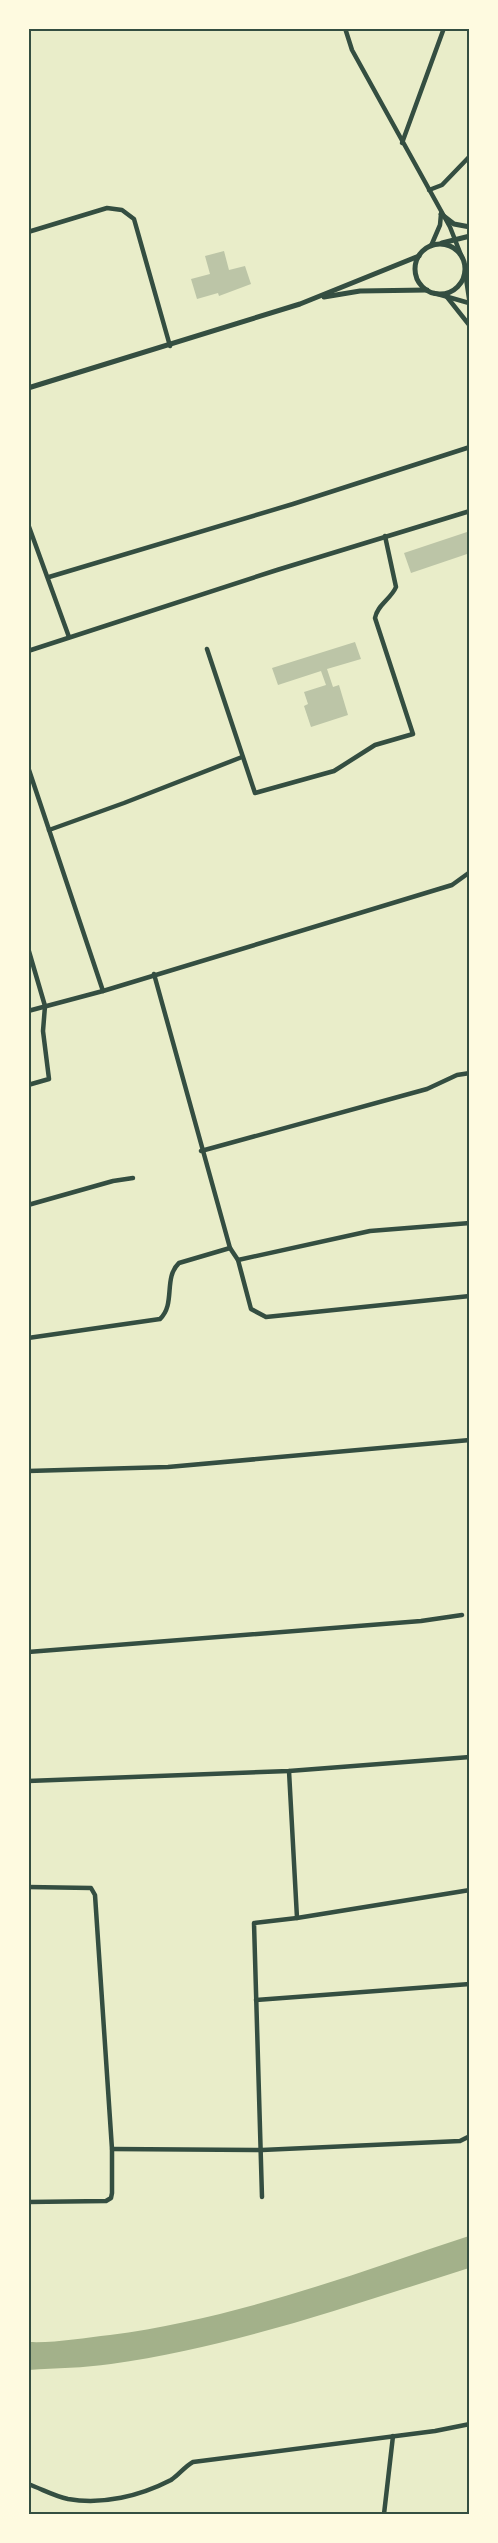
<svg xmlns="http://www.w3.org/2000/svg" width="498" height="2543" viewBox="0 0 498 2543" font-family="Lato,sans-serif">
  <rect width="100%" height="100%" fill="#e9edc9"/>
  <path fill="#a3b18a" d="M469 2236V2268C352 2305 233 2347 111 2364 84 2368 56 2368 29 2370V2342C56 2343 83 2338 110 2335 234 2319 351 2275 469 2236Z"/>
  <g fill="#bcc5a7">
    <polygon points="224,251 229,270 245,266 251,284 219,296 218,293 197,299 191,279 210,274 205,256"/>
    <polygon points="470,531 470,553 411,573 404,553"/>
    <polygon points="355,642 361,659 327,669 333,687 339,685 348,715 311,727 304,706 308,704 304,692 326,685 321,671 278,685 272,668"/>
  </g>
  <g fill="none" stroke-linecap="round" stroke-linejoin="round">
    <g stroke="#344e41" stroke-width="4.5">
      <polyline points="345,28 352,50 450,227 461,255"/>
      <polyline points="402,143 444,28"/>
      <polyline points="429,190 442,185 470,156"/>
      <polyline points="28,232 107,208 122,210 134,219 170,346"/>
      <polyline points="431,246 440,225 441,214"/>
      <polyline points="465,272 470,305"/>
      <polyline points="434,293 469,303"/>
      <polyline points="447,297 470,326"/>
      <polyline points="28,524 69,637"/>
      <polyline points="49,577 293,504 470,447"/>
      <path d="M207 649 255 793 334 771 375 745 413 734 375 618C377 605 391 599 396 587L385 536"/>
      <polyline points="28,651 277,570 470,511"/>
      <polyline points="28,767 103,991"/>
      <polyline points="49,830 124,803 242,757"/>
      <polyline points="28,948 45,1006 43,1031 49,1079 28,1085"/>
      <polyline points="154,974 230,1248 238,1260 251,1309 266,1317 470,1296"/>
      <polyline points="28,1011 103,991 452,885 470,872"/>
      <polyline points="201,1151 427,1089 457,1075 470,1073"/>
      <polyline points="28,1205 113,1181 133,1178"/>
      <polyline points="238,1260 370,1231 470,1223"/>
      <path d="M28 1338 160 1319C176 1304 163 1278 179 1263L230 1248"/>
      <polyline points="28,1471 168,1467 470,1440"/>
      <polyline points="28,1652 421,1621 462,1615"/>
      <polyline points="28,1781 289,1771 470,1757"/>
      <polyline points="28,1887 91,1888 95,1895 112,2149 112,2193 111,2198 106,2201 28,2202"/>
      <polyline points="297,1918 470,1890"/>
      <polyline points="256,2000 470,1984"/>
      <polyline points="112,2149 262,2150 460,2141 470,2136"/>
      <polyline points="262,2197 254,1923 297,1918 289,1771"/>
      <path d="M28 2484C42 2489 54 2496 68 2499 103 2505 140 2496 171 2480 179 2475 184 2467 193 2462L435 2431 470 2424"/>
      <polyline points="384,2514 393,2436"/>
    </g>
    <g stroke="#344e41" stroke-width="5">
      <polyline points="441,214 454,224 470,227"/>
      <polyline points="442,243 470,236"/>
      <circle cx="440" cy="269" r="25"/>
      <polyline points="324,297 360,291 427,290"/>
      <polyline points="28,388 300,304 419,256"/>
    </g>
  </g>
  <rect width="498" height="2543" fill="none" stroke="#fefae0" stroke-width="60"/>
  <rect x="30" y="30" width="438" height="2483" fill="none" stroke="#344e41" stroke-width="2"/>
</svg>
